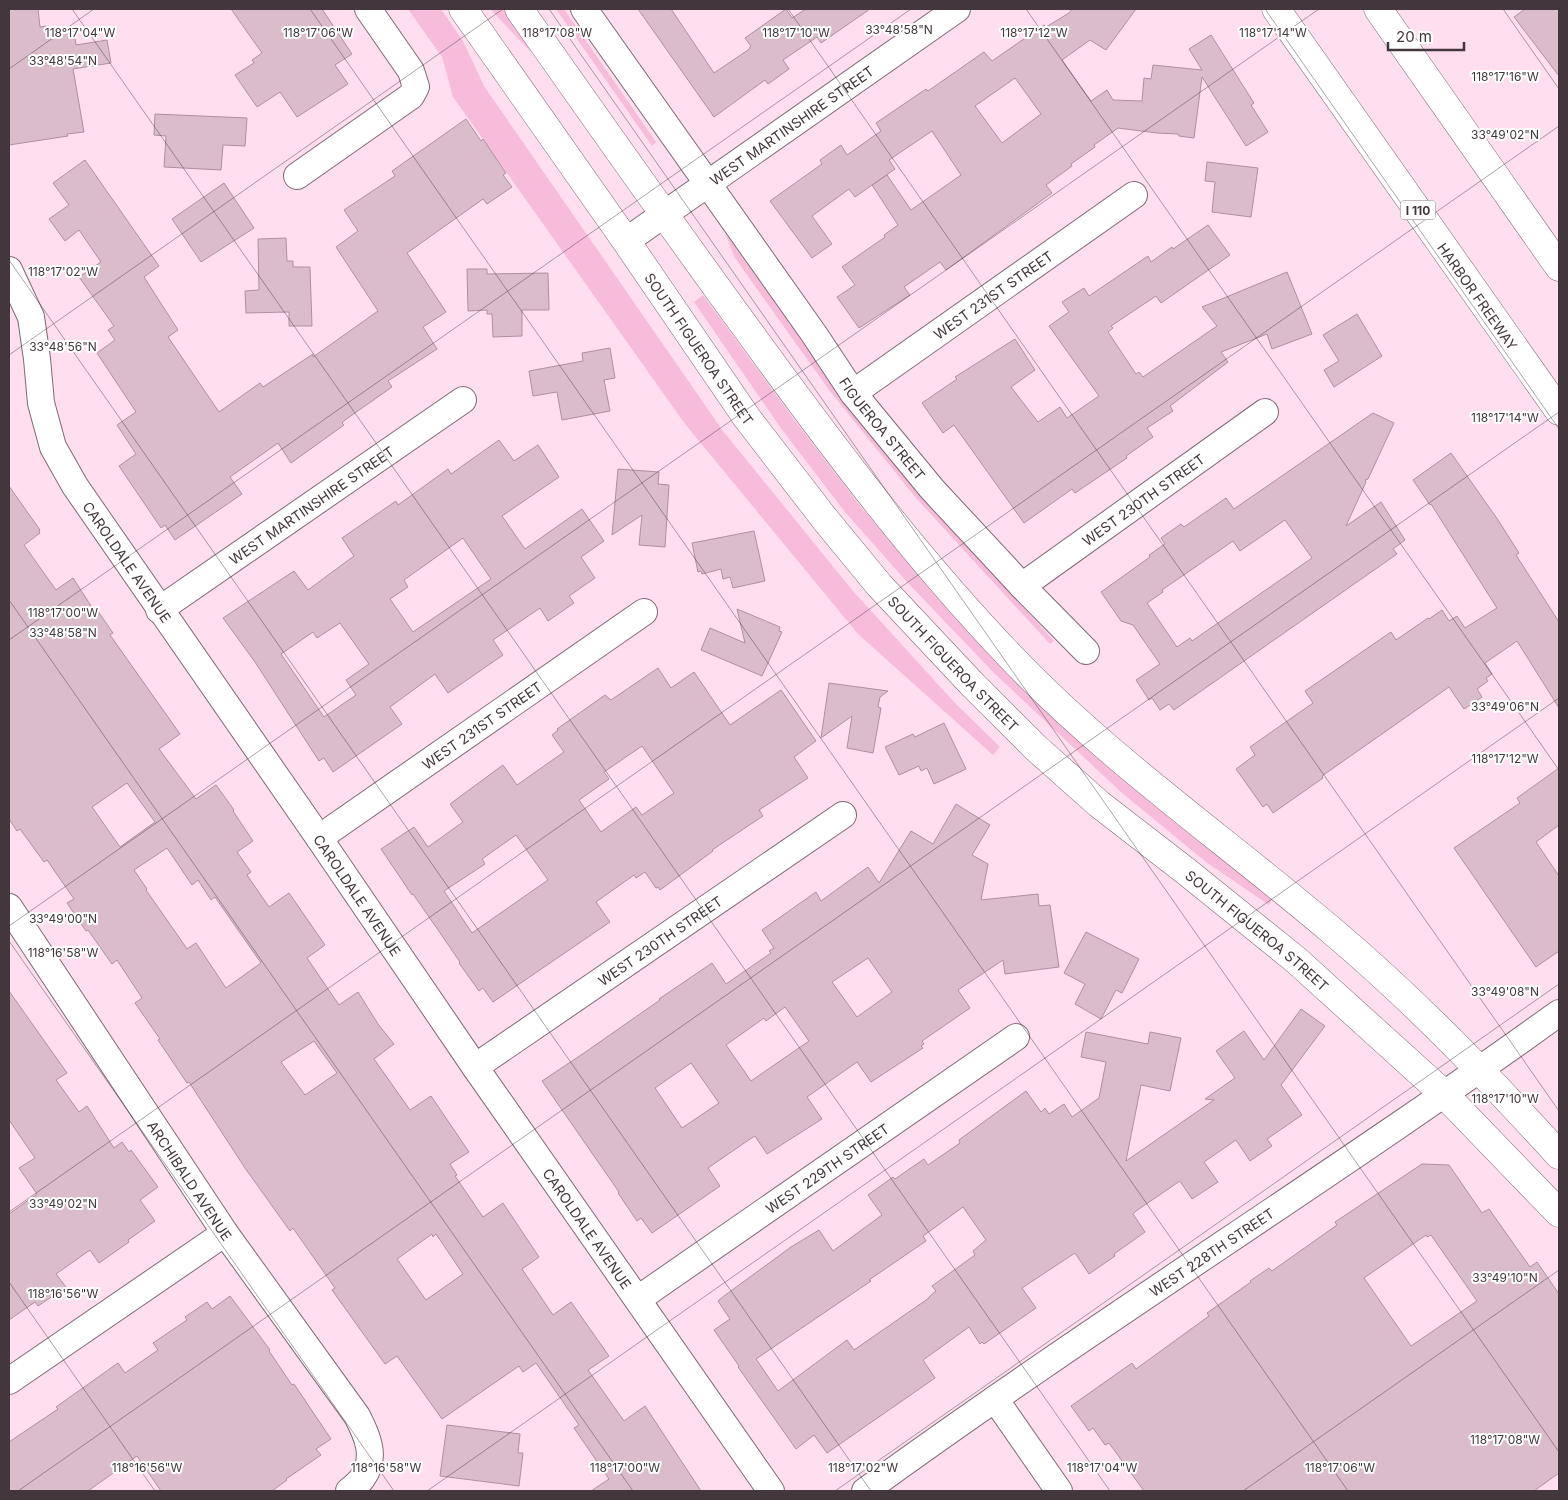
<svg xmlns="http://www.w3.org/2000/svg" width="1568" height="1500" viewBox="0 0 1568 1500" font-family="Inter,sans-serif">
  <rect width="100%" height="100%" fill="#ffdfef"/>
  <g fill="#f8bcdb">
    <polygon points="408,9 441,9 463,41 484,86 723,431 853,591 954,702 1000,747 993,755 858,634 685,424 453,97 442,57"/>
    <polygon points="490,9 507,9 536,51 530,51"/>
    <polygon points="556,9 564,9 656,142 652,146"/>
    <polygon points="725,233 838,391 900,471 1054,641 1050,644 916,498 829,390 735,258"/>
    <polygon points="703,295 796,422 861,507 929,583 1272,899 1269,905 1206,862 1122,793 994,673 907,582 845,512 780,427 694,302"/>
  </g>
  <g fill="#dbbccb" stroke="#ad909e" fill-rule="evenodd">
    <polygon points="9,9 38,9 40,27 46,26 47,35 74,31 76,45 107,40 111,63 73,69 84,132 67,134 68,136 9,145"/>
    <polygon points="231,9 322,9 352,54 335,65 348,84 297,117 280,92 257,107 235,75 254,63 252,60 262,53"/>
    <polygon points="638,9 671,9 714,73 748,50 751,46 745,38 786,9 792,18 806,9 870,9 821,43 817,37 783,60 789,69 768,84 765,80 714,117"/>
    <path d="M1072 9H1136L1106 50 1090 40 1062 60 1091 101 1107 90 1113 100 1142 101 1144 78 1151 79 1153 65 1202 70 1189 49 1211 35 1254 103 1251 105 1268 132 1246 146 1202 77 1194 138 1179 136 1178 134 1157 133 1118 128 1094 145 1095 147 1071 164 1072 166 1046 185 1052 193 946 270 940 262 904 287 910 295 859 328 837 297 855 285 842 267 885 237 884 235 898 225 872 185 887 175 911 210 961 175 932 131 889 160 895 169 855 197 849 189 812 216 832 244 812 258 770 201 822 164 820 160 841 145 847 155 881 131 876 123 926 89 928 91 984 52 992 61 1044 25 1046 27 1069 13ZM1015 78 1041 114 1002 143 975 106Z"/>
    <polygon points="1525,9 1559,9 1559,76 1514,17"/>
    <polygon points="155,114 247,118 245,146 223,145 221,170 164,167 166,136 154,135"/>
    <polygon points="466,119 481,141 483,139 506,173 503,175 512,187 487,204 483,199 407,253 446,312 423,327 437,349 388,381 392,387 345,420 342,423 344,425 291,463 278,443 230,477 242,494 175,540 165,525 161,528 119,466 136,454 117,425 136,412 97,353 115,340 108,330 114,326 79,277 101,262 79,230 65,241 49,219 69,205 53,183 85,160 159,266 144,277 178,330 168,337 219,412 260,383 263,387 313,354 313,357 378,311 336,247 358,231 344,210 395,176 392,171"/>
    <polygon points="1207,162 1258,168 1251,217 1212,212 1215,182 1205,181"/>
    <polygon points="224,183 254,228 201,262 172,219"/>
    <polygon points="1208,225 1230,255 1161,303 1156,296 1111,326 1113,328 1108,332 1136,374 1139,372 1143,377 1217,326 1202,307 1287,272 1312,334 1272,349 1267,334 1221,352 1228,362 1170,406 1173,411 1147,428 1153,437 1126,456 1127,458 1075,493 1072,489 1024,523 954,425 943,433 922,403 957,379 955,377 1015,339 1035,370 1011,387 1038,422 1060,407 1067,418 1099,396 1049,326 1069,312 1062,302 1084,288 1089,296 1148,256 1151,262 1172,247 1173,249"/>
    <polygon points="286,238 287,261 293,261 293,267 310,267 312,326 289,326 289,312 246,313 245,291 259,290 258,239"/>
    <polygon points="467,269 487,269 487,274 548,273 549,310 522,310 522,336 493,337 492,314 487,314 487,310 468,311"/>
    <polygon points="1357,314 1382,356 1334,387 1324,370 1339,361 1323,335"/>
    <polygon points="610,348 615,378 604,380 610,411 562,420 557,392 533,396 529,371 583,361 582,353"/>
    <path d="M1373 413 1394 423 1368 479 1365 480 1366 482 1346 526 1381 502 1405 540 1393 549 1397 554 1174 710 1169 704 1160 710 1152 698 1149 700 1136 680 1160 664 1133 625 1121 621 1101 592 1150 557 1149 555 1165 544 1161 538 1181 524 1184 527 1226 498 1234 509ZM1285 520 1312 558 1192 641 1190 638 1177 647 1147 603 1163 592 1162 590 1233 541 1240 551Z"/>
    <path d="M499 440 514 461 538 445 559 477 502 516 525 549 582 509 604 541 581 557 595 578 569 596 574 603 548 621 540 608 493 640 503 655 448 693 435 674 390 707 402 724 333 772 324 758 319 761 255 662 223 618 294 571 308 590 354 556 342 538 396 501 398 505 448 469 451 474ZM463 538 491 579 413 632 390 599 408 587 404 580ZM340 623 369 664 346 680 356 695 324 717 281 654 313 632 317 638Z"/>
    <polygon points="1451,453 1498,520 1519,553 1516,555 1559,622 1559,708 1517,641 1485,663 1492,674 1486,678 1488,681 1477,689 1482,697 1464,709 1449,687 1322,776 1323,778 1273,813 1267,804 1263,807 1236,769 1255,755 1250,747 1313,703 1305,691 1391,632 1396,640 1428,618 1429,619 1442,610 1449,621 1457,616 1465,628 1497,608 1431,504 1430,505 1413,480"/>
    <polygon points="618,469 659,472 658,484 669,485 665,547 639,545 642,515 612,535"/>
    <path d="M9 486 40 530 39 531 40 533 24 545 56 590 73 578 93 609 95 607 113 633 110 635 180 734 159 749 196 799 216 785 234 810 233 811 253 841 237 852 251 872 247 875 269 907 289 893 325 945 307 958 339 1005 358 992 378 1024 394 1044 374 1059 410 1110 431 1096 469 1152 450 1164 457 1175 455 1176 483 1217 503 1203 539 1257 522 1269 553 1315 571 1302 609 1356 588 1370 624 1421 645 1406 701 1491H591L609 1479 574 1428 579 1425 536 1363 523 1372 519 1366 442 1419 397 1356 385 1364 332 1290 335 1288 293 1228 290 1231 245 1168 189 1082 187 1083 158 1040 160 1039 135 1003 142 998 117 960 112 964 88 930 86 931 67 903 74 899 47 860 44 862 20 829 17 831 9 819ZM127 783 155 822 120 847 92 807ZM167 848 192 885 198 880 211 900 215 897 261 963 226 988 196 943 187 949 185 946 146 890 147 889 134 870ZM314 1041 337 1073 305 1095 281 1062ZM432 1234 433 1237 436 1234 463 1274 426 1300 397 1259Z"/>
    <polygon points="754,531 765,581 733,588 730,577 723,579 721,569 702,574 701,571 698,572 692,543"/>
    <polygon points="737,609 780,627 779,631 782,632 762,676 701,650 710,628 745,643"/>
    <path d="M658 668 671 688 694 672 730 725 781 690 816 741 794 757 808 778 759 810 763 816 712 850 713 851 660 890 658 887 656 888 645 872 636 878 634 875 596 902 610 922 493 1002 483 988 479 991 459 963 460 962 436 927 413 894 412 895 381 849 414 827 428 847 463 822 450 804 503 765 517 785 564 752 552 735 558 730 557 729 605 695 611 700ZM642 746 674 793 642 815 636 807 601 832 579 800 609 779 604 772ZM516 835 548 880 472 933 444 891 485 864 482 859Z"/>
    <polygon points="829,683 888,691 880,697 878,707 881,708 873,753 847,748 852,716 821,738"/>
    <polygon points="944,723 966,769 934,784 927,768 921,771 919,766 899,775 885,747 913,734 915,737"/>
    <polygon points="1559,768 1559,825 1536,842 1559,876 1559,951 1536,967 1454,848 1520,803 1517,798"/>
    <path d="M956 804 990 825 972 855 988 864 981 900 1038 894 1039 906 1050 905 1059 967 1005 974 1003 960 958 990 970 1008 922 1041 924 1044 921 1046 923 1048 871 1082 857 1062 807 1097 822 1119 767 1154 755 1136 750 1139 708 1168 720 1186 652 1233 641 1218 637 1221 618 1193 619 1192 542 1081 584 1053 660 1000 659 999 712 963 726 984 771 953 769 951 774 948 762 930 816 892 821 901 868 867 879 883 911 831 933 844ZM868 958 892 992 857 1017 832 982ZM785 1007 809 1041 751 1081 726 1045 764 1018 766 1021ZM691 1063 719 1103 682 1128 655 1088Z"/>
    <polygon points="1086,932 1139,959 1122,993 1116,990 1101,1019 1075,1004 1085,984 1064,973"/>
    <polygon points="9,991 67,1073 56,1080 79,1112 87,1106 114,1148 122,1142 129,1152 131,1150 158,1187 140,1200 155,1221 128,1240 129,1242 99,1263 90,1250 56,1274 66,1287 38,1306 35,1302 9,1320 9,1214 37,1194 19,1168 35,1158 9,1120"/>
    <path d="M1301 1009 1325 1026 1281 1085 1302 1115 1267 1139 1272 1146 1250 1161 1236 1140 1204 1162 1218 1182 1192 1199 1180 1181 1136 1211 1133 1214 1145 1232 1114 1254 1115 1256 1089 1274 1075 1253 1022 1288 1036 1308 984 1344 982 1342 980 1344 969 1327 923 1360 935 1378 827 1453 814 1435 796 1449 738 1367 739 1366 714 1330 730 1319 718 1301 724 1296 791 1247 819 1230 833 1251 882 1215 868 1195 893 1177 895 1179 924 1159 928 1165 960 1143 959 1140 1026 1091 1041 1112 1045 1108 1049 1114 1064 1104 1072 1117 1099 1098 1106 1062 1081 1057 1086 1032 1148 1044 1150 1032 1181 1038 1170 1091 1141 1085 1126 1161 1214 1100 1205 1099 1235 1078 1216 1051 1244 1031 1264 1060ZM963 1207 986 1240 973 1251 975 1255 932 1286 936 1291 929 1297V1298L854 1350 847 1340 778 1391 756 1359 871 1281 869 1280 926 1241 923 1236Z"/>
    <path d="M1422 1164 1449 1165 1482 1213 1489 1209 1530 1267 1537 1262 1559 1294V1473L1534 1491H1144L1109 1443 1105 1445 1093 1428 1089 1431 1071 1406 1132 1363 1136 1369 1209 1316 1207 1313 1251 1282 1250 1281 1269 1268 1272 1271 1337 1225 1335 1222ZM1426 1235 1427 1237 1431 1235 1477 1301 1411 1346 1364 1278Z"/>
    <polygon points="230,1296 270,1350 269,1351 292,1385 294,1384 331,1439 316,1449 321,1455 286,1479 287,1480 272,1491 161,1491 137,1456 88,1491 9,1491 9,1442 58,1409 56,1407 118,1363 125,1373 158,1350 153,1343 187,1320 185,1317 207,1302 212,1309"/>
    <polygon points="447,1425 520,1434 518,1453 523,1453 519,1486 440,1476"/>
  </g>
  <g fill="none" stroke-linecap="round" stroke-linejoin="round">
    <defs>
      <g id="minor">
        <path id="s1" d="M584 9 814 334 853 393 932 489 1022 586 1086 651"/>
        <polyline points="297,176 411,96 416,87 411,71 368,9"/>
        <path id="s2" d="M626 241 957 9"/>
        <path id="s3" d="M9 270 31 317 37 359 41 403 53 447 75 486 319 838 475 1067 771 1491"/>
        <path id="s4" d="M853 393 1134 195"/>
        <path id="s5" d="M1022 586 1265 412"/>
        <path id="s6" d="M159 610 463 400"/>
        <path id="s7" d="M319 838 644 612"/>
        <path id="s8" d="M9 907 225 1233 357 1416C367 1435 377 1457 363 1477 360 1482 354 1487 349 1491"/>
        <path id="s9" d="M475 1067 843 815"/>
        <path id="s10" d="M638 1299 1016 1037"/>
        <polyline points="9,1381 225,1233"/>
        <polyline points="995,1399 1059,1491"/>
        <path id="s11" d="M865 1491C1092 1326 1331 1177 1559 1013"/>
      </g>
      <g id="major">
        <path id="s12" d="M463 9 626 241 747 418 824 518 879 585 971 683 1036 748 1099 804 1187 872 1296 960 1444 1094 1559 1213"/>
        <path d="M519 9C597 120 675 231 755 340 835 450 916 558 1010 656 1107 758 1224 839 1331 930 1413 999 1487 1076 1559 1155"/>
      </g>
      <g id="highway">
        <path id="s13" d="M1276 9 1559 411"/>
        <polyline points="1378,9 1559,267"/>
      </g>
    </defs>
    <use href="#minor" stroke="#826775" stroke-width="28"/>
    <use href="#major" stroke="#826775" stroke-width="29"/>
    <use href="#highway" stroke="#826775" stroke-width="29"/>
    <use href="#minor" stroke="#fff" stroke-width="26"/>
    <use href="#major" stroke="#fff" stroke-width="28"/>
    <use href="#highway" stroke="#fff" stroke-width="28"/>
  </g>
  <path fill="none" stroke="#43373d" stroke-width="1" stroke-opacity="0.45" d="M72 9 1110 1491M310 9 1348 1491M549 9 1559 1452M788 9 1559 1111M1026 9 1559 770M1265 9 1559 429M1503 9 1559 89M9 69 94 9M9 260 871 1491M9 355 503 9M9 600 633 1491M9 640 911 9M9 926 1319 9M9 941 394 1491M9 1212 1559 126M9 1282 155 1491M18 1491 1559 412M427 1491 1559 698M835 1491 1559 984M1243 1491 1559 1270"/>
  <g text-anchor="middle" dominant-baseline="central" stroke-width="4" stroke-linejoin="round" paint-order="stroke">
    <rect fill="#fff" stroke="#7b7377" stroke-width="1" x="1400.5" y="200.5" width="35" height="19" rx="4"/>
    <g font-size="12" font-weight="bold" fill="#43373d">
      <text x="1418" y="210">I 110</text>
    </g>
    <g font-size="14" fill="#43373d" stroke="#fff">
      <text stroke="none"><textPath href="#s2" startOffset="202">WEST MARTINSHIRE STREET</textPath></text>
      <text stroke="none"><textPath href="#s4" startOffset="171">WEST 231ST STREET</textPath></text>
      <text stroke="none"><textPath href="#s13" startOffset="351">HARBOR FREEWAY</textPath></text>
      <text stroke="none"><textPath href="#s12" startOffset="414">SOUTH FIGUEROA STREET</textPath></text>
      <text stroke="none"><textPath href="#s1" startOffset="515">FIGUEROA STREET</textPath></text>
      <text stroke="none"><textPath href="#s5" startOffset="149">WEST 230TH STREET</textPath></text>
      <text stroke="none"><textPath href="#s6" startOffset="185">WEST MARTINSHIRE STREET</textPath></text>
      <text stroke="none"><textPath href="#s3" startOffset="321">CAROLDALE AVENUE</textPath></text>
      <text stroke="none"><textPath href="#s12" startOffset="819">SOUTH FIGUEROA STREET</textPath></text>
      <text stroke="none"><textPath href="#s7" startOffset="198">WEST 231ST STREET</textPath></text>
      <text stroke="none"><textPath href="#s3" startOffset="726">CAROLDALE AVENUE</textPath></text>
      <text stroke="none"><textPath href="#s12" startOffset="1224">SOUTH FIGUEROA STREET</textPath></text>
      <text stroke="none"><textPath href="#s9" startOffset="224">WEST 230TH STREET</textPath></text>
      <text stroke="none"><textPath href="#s10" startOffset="230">WEST 229TH STREET</textPath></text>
      <text stroke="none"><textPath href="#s8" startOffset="328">ARCHIBALD AVENUE</textPath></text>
      <text stroke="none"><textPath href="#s3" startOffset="1131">CAROLDALE AVENUE</textPath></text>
      <text stroke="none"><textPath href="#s11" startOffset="421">WEST 228TH STREET</textPath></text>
    </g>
  </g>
  <g font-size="12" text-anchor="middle" fill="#43373d" stroke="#fff" stroke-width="4" stroke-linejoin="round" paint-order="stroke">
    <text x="899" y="34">33°48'58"N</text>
    <text x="80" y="37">118°17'04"W</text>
    <text x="318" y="37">118°17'06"W</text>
    <text x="557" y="37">118°17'08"W</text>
    <text x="796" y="37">118°17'10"W</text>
    <text x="1034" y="37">118°17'12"W</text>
    <text x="1273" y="37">118°17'14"W</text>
    <text x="63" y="65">33°48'54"N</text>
    <text x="1505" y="81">118°17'16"W</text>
    <text x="1505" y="139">33°49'02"N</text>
    <text x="63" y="276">118°17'02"W</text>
    <text x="63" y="351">33°48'56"N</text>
    <text x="1505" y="422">118°17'14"W</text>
    <text x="63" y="617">118°17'00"W</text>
    <text x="63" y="637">33°48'58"N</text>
    <text x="1505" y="711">33°49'06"N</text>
    <text x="1505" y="763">118°17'12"W</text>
    <text x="63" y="923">33°49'00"N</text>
    <text x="63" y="957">118°16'58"W</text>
    <text x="1505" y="996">33°49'08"N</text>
    <text x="1505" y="1103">118°17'10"W</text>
    <text x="63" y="1208">33°49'02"N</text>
    <text x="1505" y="1282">33°49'10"N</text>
    <text x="63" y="1298">118°16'56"W</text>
    <text x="1505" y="1444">118°17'08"W</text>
    <text x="147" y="1472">118°16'56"W</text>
    <text x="386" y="1472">118°16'58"W</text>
    <text x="625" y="1472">118°17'00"W</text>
    <text x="863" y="1472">118°17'02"W</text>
    <text x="1102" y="1472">118°17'04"W</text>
    <text x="1340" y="1472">118°17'06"W</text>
  </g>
  <rect width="1568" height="1500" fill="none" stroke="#43373d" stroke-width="20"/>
  <path d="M1388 42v8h76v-8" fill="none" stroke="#43373d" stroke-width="2.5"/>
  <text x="1396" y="42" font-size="15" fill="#43373d" stroke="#ffffff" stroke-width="4" paint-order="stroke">20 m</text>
</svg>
